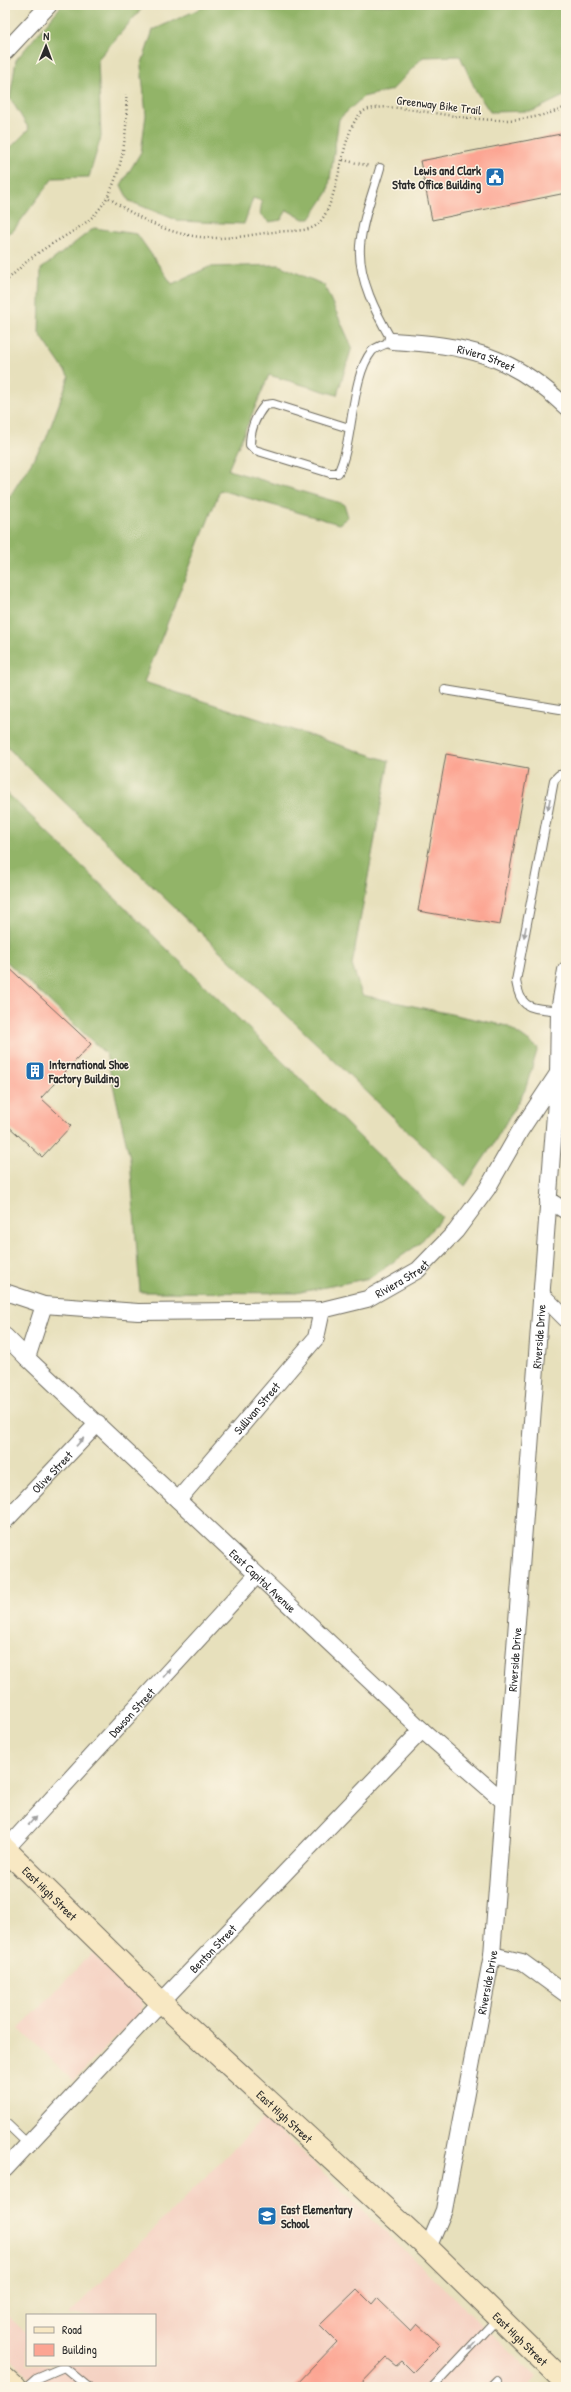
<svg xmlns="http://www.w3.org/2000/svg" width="571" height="2392" viewBox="0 0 571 2392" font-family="'Patrick Hand',sans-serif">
  <rect width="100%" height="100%" fill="#fcf5e5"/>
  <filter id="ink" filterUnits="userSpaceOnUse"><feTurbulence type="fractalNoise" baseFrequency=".025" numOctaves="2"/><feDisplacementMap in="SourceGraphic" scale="8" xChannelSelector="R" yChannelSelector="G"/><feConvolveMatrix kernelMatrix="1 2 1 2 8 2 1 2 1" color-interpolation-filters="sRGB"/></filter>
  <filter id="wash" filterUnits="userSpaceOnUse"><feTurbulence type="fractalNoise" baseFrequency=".012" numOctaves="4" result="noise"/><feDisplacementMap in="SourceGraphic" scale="16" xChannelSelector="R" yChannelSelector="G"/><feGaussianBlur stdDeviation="0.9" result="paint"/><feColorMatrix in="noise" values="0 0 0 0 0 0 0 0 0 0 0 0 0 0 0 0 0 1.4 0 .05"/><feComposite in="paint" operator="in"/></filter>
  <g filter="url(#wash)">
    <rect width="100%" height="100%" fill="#e7e0bc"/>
    <g fill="#f5d2c3">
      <polygon points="92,1953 140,1998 143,2004 141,2011 74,2081 19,2029"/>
      <polygon points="265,2117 537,2377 528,2387 41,2387 5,2354 5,2312 27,2333 27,2365 155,2365 155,2315 68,2315"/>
    </g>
    <g fill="#92b468" stroke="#5e704a">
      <polygon points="62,5 145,5 98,59 101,137 89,177 53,178 13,231 5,234 5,153 29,129 10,98 16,60"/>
      <polygon points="208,5 566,5 566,95 533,111 490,112 476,91 460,56 423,57 392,90 363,97 339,119 328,192 310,219 303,219 287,210 281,220 269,222 260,214 262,201 253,198 244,224 179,221 129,201 121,185 141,152 146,115 141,66 153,30"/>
      <polygon points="94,228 137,234 172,284 209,267 279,265 324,285 352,347 337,395 269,375 228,470 344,504 348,517 339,524 220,490 144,682 389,761 352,965 362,995 507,1026 538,1048 525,1090 492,1146 465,1186 5,745 5,504 46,439 69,377 39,333 41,269"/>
      <polygon points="5,791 442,1217 419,1244 370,1278 296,1293 140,1292 130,1159 106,1054 5,960"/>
    </g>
    <g id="blocks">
      <g fill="#fca593">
        <polygon points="566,133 566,193 432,220 420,161"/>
        <polygon points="446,754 528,769 500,925 418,911"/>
        <polygon points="5,964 91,1044 41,1098 71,1126 42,1157 5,1123"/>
        <polygon points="357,2289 372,2304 377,2298 411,2331 417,2324 440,2345 413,2372 402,2361 396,2366 386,2358 358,2387 294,2387 337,2342 320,2325"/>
      </g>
    </g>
  </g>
  <g filter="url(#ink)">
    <use href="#blocks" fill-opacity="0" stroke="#6d6a5e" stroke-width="1"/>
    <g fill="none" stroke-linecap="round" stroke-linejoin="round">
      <defs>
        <g id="lane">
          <path d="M349 428 273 404 265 405C255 417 250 430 250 445L255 450 330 473H338C354 442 350 378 372 351 376 347 386 344 392 341 376 313 358 279 360 246 362 220 373 193 380 168"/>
          <polyline points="445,690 566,710"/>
          <path d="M559 1011C532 1007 521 1012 516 981L554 780 559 775 566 774"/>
          <polyline points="5,2122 28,2144"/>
          <polyline points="27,2387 36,2379 64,2367 88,2387"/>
          <polyline points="433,2387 498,2318"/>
          <polyline points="491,2387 497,2381"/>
        </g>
        <g id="street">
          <polyline points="5,52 49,5"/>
          <path id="s1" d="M392 341C466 345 511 354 566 407"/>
          <polyline points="548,1200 566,1211"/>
          <path id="s2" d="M5 1292 44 1305 138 1312 322 1310 367 1299 418 1270 456 1231 487 1189 520 1131 557 1075"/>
          <polyline points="541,1294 566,1319"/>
          <path id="s3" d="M44 1305 27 1358 422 1730 502 1800"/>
          <polyline points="5,1336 27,1358"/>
          <path id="s4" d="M178 1500 316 1338 322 1310"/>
          <path id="s5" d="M5 1521 98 1423"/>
          <path id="s6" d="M5 1850 257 1575"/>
          <polyline points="492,1955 522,1962 566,1994"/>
          <path id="s7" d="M5 2169 161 2002 422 1730"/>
          <path id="s8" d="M428 2248 444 2210 492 1955 558 1074 559 1011 566 970"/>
        </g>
        <g id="secondary">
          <path id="s9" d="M5 1849 161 2002 428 2248 566 2383"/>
          <polyline points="5,2379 14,2387"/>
        </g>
      </defs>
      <use href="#lane" stroke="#6d6a5e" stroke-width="10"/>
      <use href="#street" stroke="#6d6a5e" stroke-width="18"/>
      <use href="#secondary" stroke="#6d6a5e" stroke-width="24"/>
      <g stroke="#6d6a5e" stroke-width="2.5" stroke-dasharray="1 3" stroke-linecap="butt">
        <polyline points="343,160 370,166"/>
        <path d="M109 198C149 226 185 242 236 237 249 236 261 233 274 232 287 230 309 233 318 224 343 199 340 115 369 109 388 105 408 109 427 112 476 119 518 128 566 107"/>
        <path d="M5 282C15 273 24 263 34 256 52 242 74 233 90 219 121 192 129 133 126 94"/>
      </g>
      <use href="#lane" stroke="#fff" stroke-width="8"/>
      <use href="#street" stroke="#fff" stroke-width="16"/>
      <use href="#secondary" stroke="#f8e8c3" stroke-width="22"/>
    </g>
    <defs><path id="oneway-solid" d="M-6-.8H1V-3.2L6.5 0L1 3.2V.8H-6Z"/></defs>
    <g fill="#a0a0a0">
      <use href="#oneway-solid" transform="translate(549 804) rotate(101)"/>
      <use href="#oneway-solid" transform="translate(525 932) rotate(101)"/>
      <use href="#oneway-solid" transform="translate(80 1442) rotate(-47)"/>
      <use href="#oneway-solid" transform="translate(167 1673) rotate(-48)"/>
      <use href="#oneway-solid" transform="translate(32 1821) rotate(-48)"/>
      <use href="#oneway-solid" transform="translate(472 2346) rotate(133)"/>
    </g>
  </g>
  <defs>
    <symbol id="civic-square" viewBox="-11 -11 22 22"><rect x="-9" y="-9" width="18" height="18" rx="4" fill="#1f6fb2" stroke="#fcf5e5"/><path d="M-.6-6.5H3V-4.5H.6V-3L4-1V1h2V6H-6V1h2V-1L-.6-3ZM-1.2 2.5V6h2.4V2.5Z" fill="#fff"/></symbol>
    <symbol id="building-square" viewBox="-11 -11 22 22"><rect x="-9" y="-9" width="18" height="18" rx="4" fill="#1f6fb2" stroke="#fcf5e5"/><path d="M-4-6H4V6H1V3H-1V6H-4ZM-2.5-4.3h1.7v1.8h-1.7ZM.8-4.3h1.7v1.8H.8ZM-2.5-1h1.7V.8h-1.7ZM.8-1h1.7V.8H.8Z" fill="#fff"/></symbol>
    <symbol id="school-square" viewBox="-11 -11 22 22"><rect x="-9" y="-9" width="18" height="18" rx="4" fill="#1f6fb2" stroke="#fcf5e5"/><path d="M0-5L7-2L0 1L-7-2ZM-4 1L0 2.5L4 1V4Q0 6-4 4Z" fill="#fff"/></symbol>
  </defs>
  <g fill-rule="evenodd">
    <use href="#civic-square" x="484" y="166" width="22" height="22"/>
    <use href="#building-square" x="24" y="1060" width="22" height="22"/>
    <use href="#school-square" x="256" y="2205" width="22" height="22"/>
  </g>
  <g text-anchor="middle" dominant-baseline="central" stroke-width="3" stroke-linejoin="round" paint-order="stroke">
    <g font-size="12" fill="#2b2b2b" stroke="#fcf5e5">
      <text transform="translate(439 105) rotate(7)">Greenway Bike Trail</text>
      <text stroke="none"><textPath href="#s1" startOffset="96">Riviera Street</textPath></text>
      <text stroke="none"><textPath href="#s2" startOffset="406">Riviera Street</textPath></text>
      <text stroke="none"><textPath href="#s8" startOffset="921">Riverside Drive</textPath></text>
      <text stroke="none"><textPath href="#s4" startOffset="121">Sullivan Street</textPath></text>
      <text stroke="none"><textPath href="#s5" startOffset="68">Olive Street</textPath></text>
      <text stroke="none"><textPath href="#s3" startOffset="380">East Capitol Avenue</textPath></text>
      <text stroke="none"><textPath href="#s8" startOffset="597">Riverside Drive</textPath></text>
      <text stroke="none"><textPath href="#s6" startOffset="187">Dawson Street</textPath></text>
      <text stroke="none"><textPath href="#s9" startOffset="63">East High Street</textPath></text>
      <text stroke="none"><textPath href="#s7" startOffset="303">Benton Street</textPath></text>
      <text stroke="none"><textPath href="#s8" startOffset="273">Riverside Drive</textPath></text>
      <text stroke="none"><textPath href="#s9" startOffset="387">East High Street</textPath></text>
      <text stroke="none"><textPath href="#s9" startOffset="711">East High Street</textPath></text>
    </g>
    <g font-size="12" font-weight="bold" fill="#2b2b2b" stroke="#fcf5e5" text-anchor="start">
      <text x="481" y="170" text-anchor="end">Lewis and Clark<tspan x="481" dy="14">State Office Building</tspan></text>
      <text x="49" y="1064">International Shoe<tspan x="49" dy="14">Factory Building</tspan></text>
      <text x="281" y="2209">East Elementary<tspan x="281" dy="14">School</tspan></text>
    </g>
  </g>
  <rect width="571" height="2392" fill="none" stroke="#fcf5e5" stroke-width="20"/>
  <rect x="26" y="2314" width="130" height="52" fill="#fcf5e5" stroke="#a8a49b"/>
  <rect x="34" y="2327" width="20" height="6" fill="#f8e8c3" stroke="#a8a49b"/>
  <text x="62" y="2334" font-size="12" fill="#2b2b2b">Road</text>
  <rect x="34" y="2344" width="20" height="12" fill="#fca593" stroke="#a8a49b"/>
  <text x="62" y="2354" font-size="12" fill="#2b2b2b">Building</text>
  <g transform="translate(46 46) rotate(1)" stroke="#fcf5e5" stroke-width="3" paint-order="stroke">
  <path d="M0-3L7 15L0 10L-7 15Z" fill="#2b2b2b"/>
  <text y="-6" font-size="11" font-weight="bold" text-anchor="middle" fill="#2b2b2b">N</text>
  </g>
</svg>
